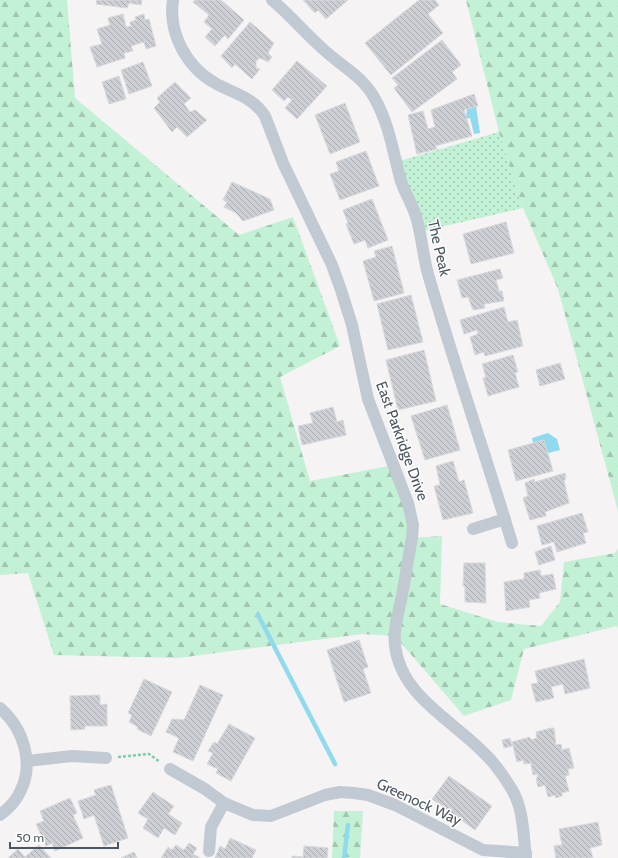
<svg xmlns="http://www.w3.org/2000/svg" width="618" height="858" viewBox="0 0 618 858" font-family="Cabin,sans-serif">
  <defs>
    <pattern id="grass-dots" width="8" height="8" patternUnits="userSpaceOnUse"><rect width="8" height="8" fill="#c3f1d5"/><path d="M2 2h.1M6 6h.1" fill="none" stroke="#a0c6b0" stroke-width="1.8" stroke-linecap="round"/></pattern>
    <pattern id="forest-firs" width="22" height="20" patternUnits="userSpaceOnUse"><rect width="22" height="20" fill="#c3f1d5"/><path d="M5 1l3.5 6h-7zM16 11l3.5 6h-7z" fill="#a0c6b0"/></pattern>
    <pattern id="building-back-hatch" width="6" height="6" patternUnits="userSpaceOnUse"><rect width="6" height="6" fill="#cdcfd5"/><path d="M-1 5l2 2M0 0l6 6M5-1l2 2" fill="none" stroke="#a8abb0"/></pattern>
  </defs>
  <rect width="100%" height="100%" fill="#f5f3f3"/>
  <polygon fill="url(#grass-dots)" points="499,132 523,208 419,232 396,162"/>
  <g fill="url(#forest-firs)">
    <polygon points="0,0 67,0 75,98 239,235 293,217 340,346 280,377 310,481 394,465 412,538 442,536 440,604 498,622 541,626 560,602 564,562 615,553 618,548 618,629 617,626 524,649 511,700 464,716 395,636 362,634 178,658 54,655 28,573 0,575"/>
    <polygon points="466,0 618,0 618,511 558,289 523,208 499,132"/>
    <polygon points="334,811 363,811 360,858 332,858"/>
  </g>
  <g fill="#90daee">
    <polygon points="476,106 480,133 474,134 470,118 466,119 467,109"/>
    <polygon points="548,433 557,439 560,450 548,453 544,440 533,443 532,438"/>
  </g>
  <g fill="none" stroke-linecap="round" stroke-linejoin="round">
    <g stroke="#90daee" stroke-width="4.5">
      <polyline points="258,615 335,764"/>
      <polyline points="344,858 348,825"/>
    </g>
  </g>
  <g fill="url(#building-back-hatch)" stroke="#d7d9de">
    <polygon points="97,0 142,0 141,5 129,3 127,8 96,4"/>
    <polygon points="195,0 221,0 244,20 228,39 225,35 215,46 205,37 212,29 204,22 209,15 193,2"/>
    <polygon points="303,0 348,0 326,19 318,10 315,13"/>
    <polygon points="419,0 435,0 439,5 428,14 443,33 391,75 365,43"/>
    <polygon points="123,14 126,27 131,26 130,22 136,20 135,17 144,14 145,20 149,19 156,46 146,49 144,42 131,46 133,51 124,53 125,58 97,67 90,47 102,44 97,29 110,25 108,18"/>
    <polygon points="250,22 274,43 268,53 272,57 268,62 260,58 256,61 256,68 260,69 252,79 235,64 232,68 221,56"/>
    <polygon points="442,40 461,65 452,72 457,79 412,112 394,88 398,85 392,78"/>
    <polygon points="297,61 327,86 297,119 285,108 292,100 288,97 284,101 272,90"/>
    <polygon points="143,62 152,86 129,94 121,70"/>
    <polygon points="119,76 126,99 109,104 102,82"/>
    <polygon points="175,82 191,98 184,104 190,112 195,110 207,120 187,137 177,127 172,132 154,108 160,102 157,98"/>
    <polygon points="474,94 478,106 464,110 472,136 435,146 437,149 417,154 408,115 423,111 428,129 435,127 431,110"/>
    <polygon points="345,103 360,142 330,154 315,115"/>
    <polygon points="366,151 379,186 340,200 330,174 339,171 336,162"/>
    <polygon points="232,182 270,199 274,210 243,221 236,213 224,207 227,202 223,200"/>
    <polygon points="372,199 388,240 368,248 365,240 354,244 346,224 348,223 343,210"/>
    <polygon points="506,222 514,253 471,264 463,234"/>
    <polygon points="392,246 404,293 374,301 363,261 376,257 374,251"/>
    <polygon points="500,269 503,278 496,280 499,291 502,291 504,301 484,304 485,308 473,310 468,297 462,298 457,280"/>
    <polygon points="411,295 423,342 388,350 377,304"/>
    <polygon points="504,307 508,322 517,320 523,346 485,356 484,352 475,355 470,337 478,334 477,330 464,334 460,320"/>
    <polygon points="424,350 436,401 398,410 386,360"/>
    <polygon points="513,355 518,372 515,373 519,387 488,396 483,378 486,377 482,364"/>
    <polygon points="560,363 565,379 540,386 536,370"/>
    <polygon points="447,405 460,450 425,460 411,416"/>
    <polygon points="333,407 337,422 343,420 346,435 302,445 298,426 313,423 310,413"/>
    <polygon points="544,440 553,471 516,481 508,450"/>
    <polygon points="453,461 459,482 464,480 473,513 443,520 434,486 440,485 436,466"/>
    <polygon points="565,473 566,479 564,480 569,503 545,512 546,516 530,520 523,498 528,496 525,483 534,479 535,482"/>
    <polygon points="582,513 588,532 583,533 586,543 557,552 554,542 542,545 537,526"/>
    <polygon points="551,546 555,560 539,565 535,552"/>
    <polygon points="464,563 485,563 486,603 465,602 465,586 463,586"/>
    <polygon points="540,570 541,576 553,574 556,589 539,593 540,598 529,600 530,607 506,611 504,582 524,579 524,573"/>
    <polygon points="359,640 368,667 363,669 371,693 344,702 327,650"/>
    <polygon points="584,659 590,688 565,694 563,684 551,687 554,698 536,702 531,684 538,683 535,671"/>
    <polygon points="144,679 172,692 151,736 137,729 138,727 129,722 132,715 128,713"/>
    <polygon points="200,685 223,695 193,761 173,752 179,738 166,732 172,719 184,720"/>
    <polygon points="100,695 100,705 107,704 107,726 85,726 85,729 71,730 70,696"/>
    <polygon points="229,724 255,738 231,781 216,773 218,769 207,764 213,753 208,751 214,742 217,744"/>
    <polygon points="551,728 554,728 556,745 561,744 562,750 569,748 574,768 568,769 569,775 565,776 569,791 562,793 562,796 556,798 555,795 548,797 545,785 538,787 536,778 538,777 537,774 533,775 531,764 532,763 524,764 523,760 517,762 512,742 530,737 531,740 537,738 536,732"/>
    <polygon points="510,738 512,746 504,748 502,740"/>
    <polygon points="449,776 492,806 475,830 432,799"/>
    <polygon points="111,785 128,838 104,846 94,815 84,819 78,801 96,795 94,790"/>
    <polygon points="153,792 174,806 168,814 182,823 175,835 164,828 158,838 143,828 148,819 138,813"/>
    <polygon points="70,798 77,813 73,815 83,838 55,851 52,843 46,846 36,824 44,821 40,811"/>
    <polygon points="598,822 602,845 590,848 593,858 556,858 554,846 562,845 559,829"/>
    <polygon points="230,838 256,850 252,858 215,858 220,846 225,849"/>
    <polygon points="189,843 197,848 193,854 200,858 161,858 168,847 172,850 176,845 184,850"/>
    <polygon points="39,845 51,858 8,858 18,849 25,857"/>
    <polygon points="304,846 328,848 327,858 292,858 292,856 303,857"/>
    <polygon points="134,852 137,858 121,858"/>
  </g>
  <g fill="none" stroke-linecap="round" stroke-linejoin="round">
    <polyline stroke="#7ad0a6" stroke-width="2.5" stroke-dasharray="3 2" stroke-linecap="butt" points="118,757 149,754 160,762"/>
    <g stroke="#c1cad2" stroke-width="12">
      <path d="M173 0C168 32 186 67 215 83 234 94 252 96 265 116L283 163 332 265 341 290 352 325 368 399 408 503 413 525 412 538C408 559 405 580 401 600 398 615 393 630 395 645 400 695 451 719 483 752 494 762 503 775 511 788 524 809 523 834 526 858"/>
      <path d="M272 0C290 15 305 33 323 49 341 66 363 76 375 99 389 124 393 151 400 178 404 192 413 205 417 220 422 238 423 256 428 274 454 364 485 453 512 543"/>
      <polyline points="473,529 505,519"/>
      <path d="M0 708C23 728 35 763 20 792 16 801 8 809 0 815"/>
      <polyline points="27,761 72,756 106,758"/>
      <polyline points="170,769 205,789 224,803 253,815 271,816 325,795 340,792 354,793 368,795 395,805 483,850 526,853"/>
      <polyline points="209,851 211,827 224,803"/>
    </g>
  </g>
  <g text-anchor="middle" dominant-baseline="central" stroke-width="3" stroke-linejoin="round" paint-order="stroke">
    <g font-size="15" fill="#4a5661" stroke="#fff">
      <text transform="translate(439 248) rotate(77)">The Peak</text>
      <text transform="translate(402 441) rotate(70)">East Parkridge Drive</text>
      <text transform="translate(419 802) rotate(25)">Greenock Way</text>
    </g>
  </g>
  <path d="M10 842v6h108v-6" fill="none" stroke="#4a5661" stroke-width="2"/>
  <text x="16" y="842" font-size="12" fill="#4a5661" stroke="#ffffff" stroke-width="3" paint-order="stroke">50 m</text>
</svg>
